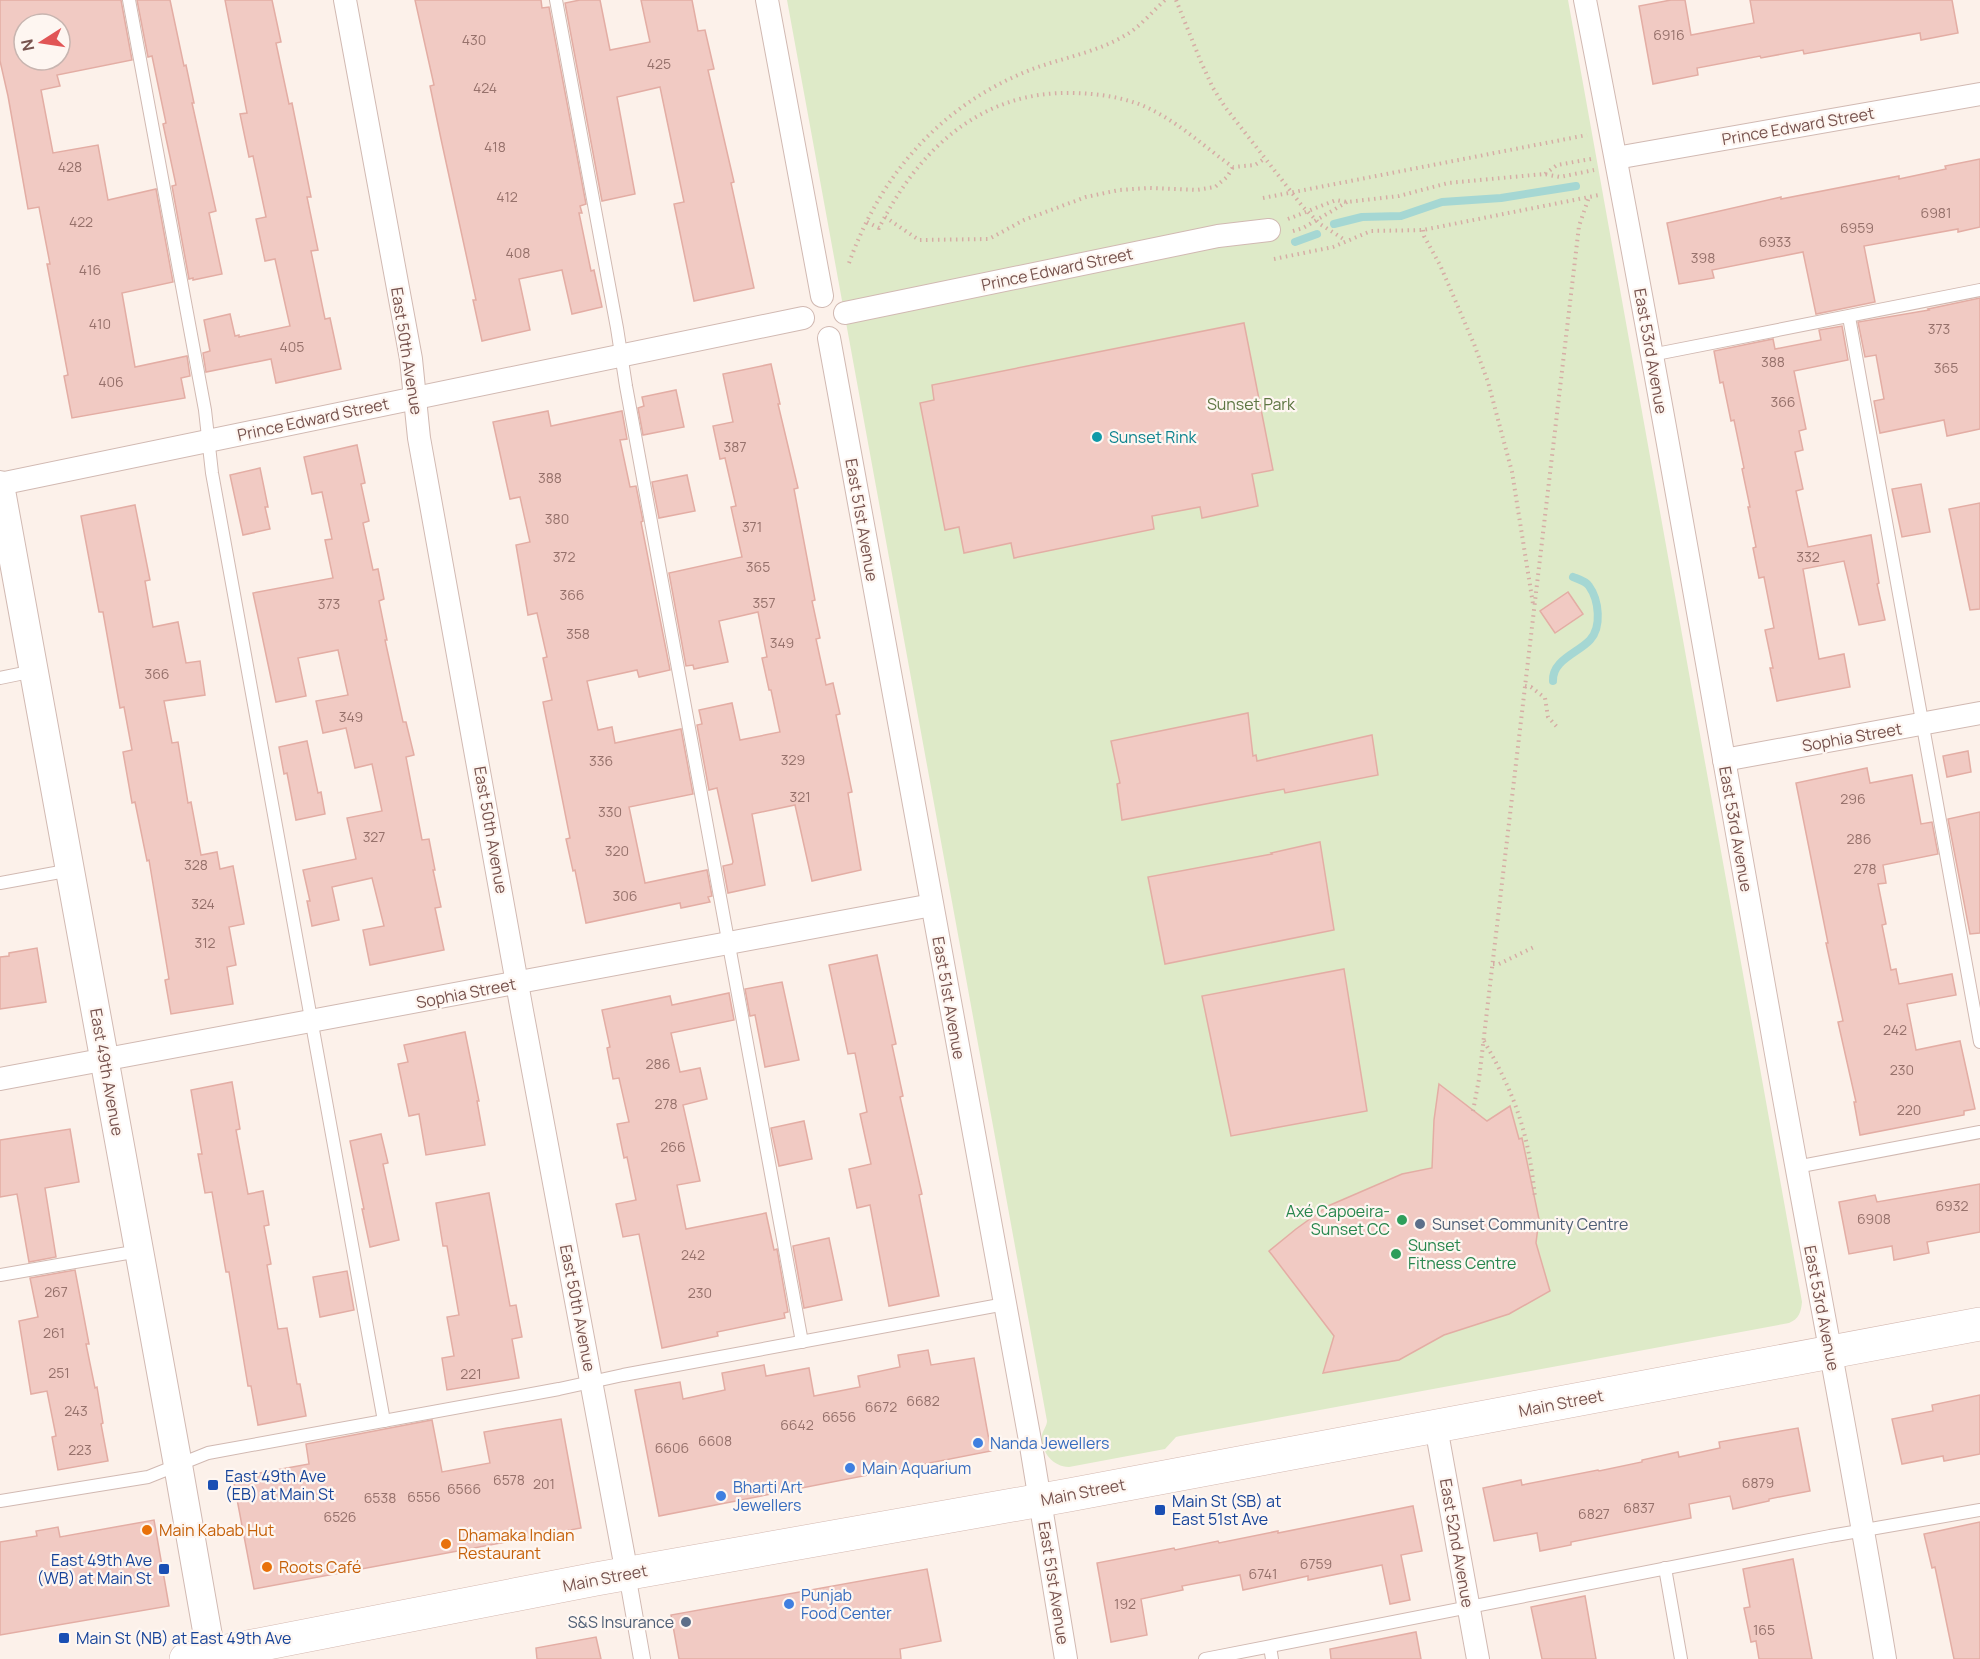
<svg xmlns="http://www.w3.org/2000/svg" width="1980" height="1659" viewBox="0 0 1980 1659" font-family="Manrope,sans-serif">
  <rect width="100%" height="100%" fill="#fcf1ea"/>
  <path fill="#deeac8" d="M787 0H1568L1802 1302C1801 1312 1799 1319 1789 1323L1180 1436 1176 1437 1165 1449 1069 1467C1052 1466 1041 1452 1042 1435 1043 1430 1047 1426 1047 1421Z"/>
  <g fill="none" stroke-linecap="round" stroke-linejoin="round">
    <g stroke="#a5d7d3" stroke-width="8">
      <polyline points="1334,224 1362,217 1401,216 1442,202 1501,198 1576,186"/>
      <polyline points="1295,242 1317,234"/>
      <path d="M1553 681C1552 660 1578 653 1590 640 1602 627 1599 600 1589 586 1586 581 1578 579 1573 577"/>
    </g>
  </g>
  <g fill="#f1cac3" stroke="#e3ada4" stroke-width="1.5" fill-rule="evenodd">
    <path d="M0 0H121L132 60 57 75 60 86 41 90 53 153 98 145 108 200 156 189 173 282 122 293 135 367 187 356 190 376 181 378 185 398 72 418 64 376 68 375 47 264H50L39 207 28 209 8 96 0 61ZM24 24H60V60H24Z"/>
    <polygon points="137,0 170,0 184,66 186,65 194,103 192,103 216,211 209,213 222,274 193,280 193,278 189,279 172,186 176,185 163,124 166,123 152,56 148,57"/>
    <polygon points="225,0 272,0 281,42 276,43 289,104 292,103 311,197 307,197 318,250 311,251 325,319 330,318 341,369 276,383 271,359 206,372 203,353 210,351 204,320 230,314 235,336 239,335 239,337 290,326 275,259 265,261 256,219 266,217 253,156 249,157 240,114 247,113"/>
    <polygon points="415,0 541,0 542,8 549,7 586,204 580,206 582,213 579,213 591,271 594,270 602,307 572,314 562,270 519,279 530,330 482,341 473,300 476,300 441,139 430,86 434,85"/>
    <polygon points="580,0 600,0 610,50 650,42 641,0 692,0 698,31 705,30 714,69 708,70 734,182 731,183 754,288 694,301 674,204 684,202 660,87 617,97 635,194 602,201 565,3"/>
    <polygon points="1671,0 1685,0 1691,35 1754,23 1750,0 1952,0 1958,33 1921,40 1920,33 1804,54 1803,50 1761,58 1760,56 1697,68 1698,75 1653,84 1639,6"/>
    <polygon points="1980,159 1980,227 1958,232 1958,229 1864,246 1875,302 1816,314 1803,252 1712,270 1714,278 1679,284 1667,223 1781,197 1781,199 1899,176 1899,179 1946,169 1945,166"/>
    <polygon points="1980,298 1980,429 1947,436 1944,420 1880,433 1874,401 1884,399 1876,355 1865,357 1858,322 1929,310 1928,309"/>
    <polygon points="1244,323 1273,470 1252,474 1258,506 1202,518 1200,507 1152,516 1154,529 1014,558 1011,543 964,553 959,527 945,530 920,403 934,400 932,385"/>
    <polygon points="1842,326 1848,360 1794,371 1806,429 1799,431 1803,450 1795,452 1803,489 1796,491 1808,547 1871,535 1879,583 1877,584 1885,620 1859,625 1844,561 1803,569 1819,659 1844,654 1850,687 1777,701 1770,668 1773,668 1765,630 1774,628 1764,577 1759,578 1753,548 1756,547 1748,507 1750,507 1742,469 1744,468 1734,420 1731,421 1723,382 1720,383 1714,351 1773,339 1775,349 1821,340 1819,330"/>
    <polygon points="771,364 780,404 778,404 798,488 794,489 815,600 812,601 820,638 816,639 826,685 833,683 840,714 836,715 852,792 848,793 861,870 812,881 795,805 752,814 765,885 728,893 723,866 732,864 733,862 717,788 709,790 697,725 702,724 699,710 732,703 740,740 780,732 771,690 769,690 762,658 767,657 758,612 719,621 728,662 694,669 693,665 686,666 669,573 742,557 731,507 736,506 725,458 720,459 713,426 733,422 723,374"/>
    <polygon points="676,390 684,427 643,435 638,408 644,406 642,397"/>
    <polygon points="548,411 551,426 622,411 627,439 620,440 630,487 636,486 643,521 641,522 670,670 639,677 637,670 587,681 598,730 612,727 615,743 681,729 693,794 629,807 645,883 707,870 712,896 708,897 710,902 681,908 680,903 586,923 575,870 573,871 566,839 570,838 543,702 552,700 543,658 547,657 537,613 528,615 516,545 530,542 520,497 510,499 493,422"/>
    <polygon points="357,445 365,483 361,484 369,521 363,523 373,570 378,569 384,599 379,601 387,640 385,640 403,722 406,722 414,755 406,757 422,840 429,839 435,870 433,870 441,907 435,908 444,950 370,965 363,930 384,926 372,878 332,887 339,920 312,926 307,901 310,901 303,870 356,859 347,818 382,811 372,764 355,768 346,728 323,733 316,701 348,695 338,650 298,658 306,696 276,702 253,593 333,578 325,540 332,539 322,492 312,494 304,457"/>
    <polygon points="260,468 268,507 265,507 270,529 243,535 230,475"/>
    <polygon points="687,475 695,511 659,518 652,482"/>
    <polygon points="1921,484 1930,532 1902,537 1892,489"/>
    <polygon points="1980,503 1980,609 1970,610 1949,509"/>
    <polygon points="135,505 150,580 145,581 153,627 178,622 186,663 200,661 205,695 164,701 172,743 178,742 188,803 191,802 201,855 217,852 220,869 233,866 244,924 229,927 236,965 227,967 233,1004 171,1014 165,980 169,979 149,860 147,861 135,802 132,803 123,752 132,750 124,707 120,708 103,612 99,612 81,516"/>
    <polygon points="1568,592 1583,614 1555,633 1540,611"/>
    <polygon points="1248,713 1253,756 1256,755 1257,761 1372,735 1378,775 1285,793 1284,789 1122,820 1117,784 1120,783 1111,741"/>
    <polygon points="307,741 318,793 321,792 325,814 296,820 287,773 284,774 279,747"/>
    <polygon points="1968,751 1971,772 1947,777 1943,756"/>
    <polygon points="1867,768 1870,783 1912,775 1921,824 1932,822 1938,854 1883,865 1886,883 1878,884 1886,924 1882,925 1891,970 1896,969 1899,984 1952,974 1956,995 1907,1004 1916,1050 1960,1041 1975,1109 1964,1111 1964,1115 1860,1135 1854,1102 1856,1102 1838,1022 1843,1021 1826,943 1828,943 1796,783"/>
    <polygon points="1980,812 1980,933 1970,934 1948,819"/>
    <polygon points="1320,842 1334,930 1165,964 1148,877 1272,854 1271,853"/>
    <polygon points="37,948 46,1002 0,1009 0,957 9,956 9,953"/>
    <polygon points="877,955 896,1044 892,1045 903,1096 900,1097 922,1194 919,1195 939,1296 889,1306 870,1205 857,1208 849,1169 871,1164 860,1114 867,1112 855,1053 848,1054 829,965"/>
    <polygon points="1344,969 1367,1111 1231,1136 1202,996"/>
    <polygon points="782,982 799,1060 765,1067 755,1015 750,1016 745,989"/>
    <polygon points="729,993 734,1020 671,1033 680,1072 700,1068 707,1099 683,1105 700,1181 677,1185 686,1229 766,1213 774,1250 777,1249 788,1312 784,1313 785,1318 717,1332 718,1336 662,1348 639,1234 623,1237 616,1204 636,1200 627,1157 624,1158 617,1124 629,1122 619,1078 613,1079 607,1048 610,1047 602,1010 670,996 672,1005"/>
    <polygon points="465,1032 479,1101 477,1101 485,1145 426,1155 419,1114 409,1116 398,1064 408,1062 404,1045"/>
    <polygon points="232,1082 240,1129 236,1130 248,1194 263,1191 269,1225 264,1226 271,1264 267,1265 278,1329 287,1328 297,1384 300,1384 306,1416 258,1425 251,1386 248,1386 229,1272 226,1272 212,1192 205,1193 198,1154 202,1154 191,1090"/>
    <polygon points="1439,1084 1487,1121 1510,1106 1519,1139 1522,1138 1539,1219 1536,1243 1550,1291 1509,1314 1444,1335 1399,1360 1323,1373 1334,1336 1269,1251 1296,1229 1328,1206 1402,1174 1432,1168 1434,1120"/>
    <polygon points="804,1121 812,1159 779,1166 771,1128"/>
    <polygon points="70,1129 79,1182 45,1188 56,1257 29,1262 17,1194 0,1197 0,1140"/>
    <polygon points="381,1134 388,1163 383,1164 399,1240 370,1247 362,1209 364,1209 350,1141"/>
    <polygon points="1980,1184 1980,1232 1927,1242 1929,1253 1894,1260 1892,1246 1849,1254 1839,1202 1875,1195 1877,1202"/>
    <polygon points="489,1193 510,1306 516,1305 522,1337 512,1339 519,1378 447,1390 442,1358 454,1356 447,1317 459,1315 447,1246 443,1246 436,1203"/>
    <polygon points="829,1238 842,1300 804,1308 793,1246"/>
    <polygon points="75,1270 89,1344 86,1344 95,1388 97,1387 103,1423 101,1424 108,1461 58,1470 52,1437 56,1436 47,1391 31,1394 19,1321 38,1317 30,1278"/>
    <polygon points="347,1271 354,1310 320,1317 313,1277"/>
    <polygon points="928,1350 931,1365 974,1358 991,1451 659,1516 635,1390 680,1382 683,1399 725,1390 722,1373 764,1365 766,1376 809,1368 814,1396 860,1387 858,1376 900,1367 898,1355"/>
    <polygon points="1980,1395 1980,1454 1944,1461 1943,1456 1902,1464 1892,1419 1933,1411 1932,1405"/>
    <polygon points="561,1419 581,1528 254,1589 233,1478 309,1464 306,1444 432,1420 442,1472 490,1463 484,1432"/>
    <polygon points="1798,1428 1810,1491 1769,1499 1769,1501 1733,1509 1730,1496 1689,1504 1691,1518 1571,1542 1571,1545 1540,1551 1537,1533 1494,1541 1483,1488 1521,1480 1522,1485 1598,1470 1599,1471 1642,1462 1642,1460 1678,1452 1679,1457 1720,1448 1719,1442"/>
    <polygon points="1413,1506 1422,1551 1401,1555 1410,1600 1390,1604 1382,1565 1308,1580 1308,1576 1243,1590 1240,1575 1182,1586 1183,1590 1141,1599 1147,1635 1111,1642 1097,1563 1174,1548 1175,1550 1218,1541 1219,1543 1278,1531 1278,1533"/>
    <polygon points="154,1520 169,1606 0,1635 0,1542 37,1536 36,1531 58,1527 60,1537"/>
    <polygon points="1980,1522 1980,1659 1954,1659 1935,1567 1932,1568 1924,1534"/>
    <polygon points="1793,1559 1812,1659 1759,1659 1756,1641 1751,1642 1744,1608 1750,1607 1743,1569"/>
    <polygon points="927,1569 941,1641 900,1649 901,1659 679,1659 671,1615"/>
    <polygon points="1585,1596 1596,1659 1542,1659 1531,1607"/>
    <polygon points="1416,1632 1421,1659 1331,1659 1330,1649"/>
    <polygon points="596,1637 601,1659 537,1659 536,1648"/>
  </g>
  <g fill="none" stroke-linecap="round" stroke-linejoin="round">
    <defs>
      <g id="service">
        <polyline points="129,0 205,410 212,473 384,1421"/>
        <polyline points="556,0 617,328 626,386 802,1342"/>
        <polyline points="1849,317 1980,1042"/>
        <polyline points="1651,355 1980,290"/>
        <polyline points="0,678 34,671"/>
        <polyline points="0,883 71,870"/>
        <polyline points="1796,1167 1980,1132"/>
        <polyline points="0,1275 139,1251"/>
        <polyline points="0,1501 148,1477 208,1453 559,1389 623,1375 1005,1304"/>
        <polyline points="1665,1568 1681,1659"/>
        <polyline points="1270,1647 1272,1659"/>
        <polyline points="1205,1659 1830,1536 1980,1510"/>
      </g>
      <polyline id="pedestrian" points="627,1574 642,1659"/>
      <g id="minor">
        <polyline points="345,0 411,359 419,438 522,1011 627,1574"/>
        <polyline points="767,0 822,296"/>
        <path d="M1585 0C1652 341 1710 683 1771 1025 1808 1237 1850 1447 1885 1659"/>
        <polyline points="1616,158 1980,94"/>
        <polyline points="845,313 1218,236 1269,230"/>
        <polyline points="829,338 1031,1446 1066,1659"/>
        <polyline points="0,484 803,318"/>
        <polyline points="1724,760 1980,713"/>
        <polyline points="0,1079 932,905"/>
        <polyline points="1436,1427 1478,1659"/>
      </g>
      <polyline id="tertiary" points="0,485 178,1465 212,1659"/>
      <polyline id="secondary" points="186,1659 596,1579 1069,1495 1980,1324"/>
    </defs>
    <use href="#service" stroke="#d1b9b2" stroke-width="14"/>
    <use href="#pedestrian" stroke="#d1b9b2" stroke-width="18"/>
    <use href="#minor" stroke="#d1b9b2" stroke-width="24"/>
    <use href="#tertiary" stroke="#d1b9b2" stroke-width="30"/>
    <use href="#secondary" stroke="#d4b8b0" stroke-width="34"/>
    <g stroke="#d6ada5" stroke-width="4" stroke-dasharray="1.5 4.5" stroke-linecap="butt">
      <polyline points="1176,0 1201,62 1213,88 1225,107 1303,207 1320,224 1345,240"/>
      <polyline points="1545,174 1557,165 1591,159"/>
      <polyline points="1263,198 1587,135"/>
      <polyline points="885,217 919,240 989,239 1024,220 1086,197 1119,190 1149,188 1197,190 1215,187 1227,177 1233,167"/>
      <polyline points="1288,219 1336,200 1347,202 1399,196 1448,183 1544,174 1560,177 1594,170"/>
      <path d="M867 222 879 228C919 149 981 90 1075 93 1102 94 1130 98 1154 111 1183 126 1207 149 1233 167L1255 165 1264 159"/>
      <polyline points="1423,230 1424,236 1440,265 1474,344 1488,382 1512,472 1533,604"/>
      <polyline points="1293,231 1303,228 1347,202"/>
      <polyline points="1274,259 1333,247 1371,231 1423,230 1599,195"/>
      <path d="M849 263C881 174 941 105 1030 70 1061 58 1095 53 1124 36 1139 28 1152 12 1165 0"/>
      <polyline points="1525,686 1531,687 1545,698 1548,717 1557,727"/>
      <polyline points="1493,964 1499,964 1536,946"/>
      <path d="M1484 1041C1516 1096 1529 1135 1535 1198"/>
      <polyline points="1473,1111 1479,1079 1579,226 1589,197"/>
    </g>
    <use href="#service" stroke="#fff" stroke-width="12"/>
    <use href="#pedestrian" stroke="#fff" stroke-width="16"/>
    <use href="#minor" stroke="#fff" stroke-width="22"/>
    <use href="#tertiary" stroke="#fff" stroke-width="28"/>
    <use href="#secondary" stroke="#fff" stroke-width="33"/>
  </g>
  <circle fill="#0f9aa8" stroke="#fef6f1" stroke-width="2" cx="1097" cy="437" r="6"/>
  <g fill="#2e9e5b" stroke="#fef6f1" stroke-width="2">
    <circle cx="1402" cy="1220" r="6"/>
    <circle cx="1396" cy="1254" r="6"/>
  </g>
  <g fill="#5c6f8a" stroke="#fef6f1" stroke-width="2">
    <circle cx="1420" cy="1224" r="6"/>
    <circle cx="686" cy="1622" r="6"/>
  </g>
  <g fill="#3f7fe0" stroke="#fef6f1" stroke-width="2">
    <circle cx="978" cy="1443" r="6"/>
    <circle cx="850" cy="1468" r="6"/>
    <circle cx="721" cy="1496" r="6"/>
    <circle cx="789" cy="1604" r="6"/>
  </g>
  <g fill="#1a4fb4" stroke="#fef6f1" stroke-width="2">
    <rect x="207" y="1479" width="12" height="12" rx="3"/>
    <rect x="1154" y="1504" width="12" height="12" rx="3"/>
    <rect x="158" y="1563" width="12" height="12" rx="3"/>
    <rect x="58" y="1632" width="12" height="12" rx="3"/>
  </g>
  <g fill="#e8710a" stroke="#fef6f1" stroke-width="2">
    <circle cx="147" cy="1530" r="6"/>
    <circle cx="446" cy="1544" r="6"/>
    <circle cx="267" cy="1567" r="6"/>
  </g>
  <g text-anchor="middle" dominant-baseline="central" stroke-width="4.5" stroke-linejoin="round" paint-order="stroke">
    <g font-size="14" fill="#96716b">
      <text x="1669" y="34">6916</text>
      <text x="474" y="39">430</text>
      <text x="659" y="63">425</text>
      <text x="485" y="87">424</text>
      <text x="495" y="146">418</text>
      <text x="70" y="166">428</text>
      <text x="507" y="196">412</text>
      <text x="1936" y="212">6981</text>
      <text x="81" y="221">422</text>
      <text x="1857" y="227">6959</text>
      <text x="1775" y="241">6933</text>
      <text x="518" y="252">408</text>
      <text x="1703" y="257">398</text>
      <text x="90" y="269">416</text>
      <text x="100" y="323">410</text>
      <text x="1939" y="328">373</text>
      <text x="292" y="346">405</text>
      <text x="1773" y="361">388</text>
      <text x="1946" y="367">365</text>
      <text x="111" y="381">406</text>
      <text x="1783" y="401">366</text>
      <text x="735" y="446">387</text>
      <text x="550" y="477">388</text>
      <text x="557" y="518">380</text>
      <text x="752" y="526">371</text>
      <text x="564" y="556">372</text>
      <text x="1808" y="556">332</text>
      <text x="758" y="566">365</text>
      <text x="572" y="594">366</text>
      <text x="764" y="602">357</text>
      <text x="329" y="603">373</text>
      <text x="578" y="633">358</text>
      <text x="782" y="642">349</text>
      <text x="157" y="673">366</text>
      <text x="351" y="716">349</text>
      <text x="793" y="759">329</text>
      <text x="601" y="760">336</text>
      <text x="800" y="796">321</text>
      <text x="1853" y="798">296</text>
      <text x="610" y="811">330</text>
      <text x="374" y="836">327</text>
      <text x="1859" y="838">286</text>
      <text x="617" y="850">320</text>
      <text x="196" y="864">328</text>
      <text x="1865" y="868">278</text>
      <text x="625" y="895">306</text>
      <text x="203" y="903">324</text>
      <text x="205" y="942">312</text>
      <text x="1895" y="1029">242</text>
      <text x="658" y="1063">286</text>
      <text x="1902" y="1069">230</text>
      <text x="666" y="1103">278</text>
      <text x="1909" y="1109">220</text>
      <text x="673" y="1146">266</text>
      <text x="1952" y="1205">6932</text>
      <text x="1874" y="1218">6908</text>
      <text x="693" y="1254">242</text>
      <text x="56" y="1291">267</text>
      <text x="700" y="1292">230</text>
      <text x="54" y="1332">261</text>
      <text x="59" y="1372">251</text>
      <text x="471" y="1373">221</text>
      <text x="923" y="1400">6682</text>
      <text x="881" y="1406">6672</text>
      <text x="76" y="1410">243</text>
      <text x="839" y="1416">6656</text>
      <text x="797" y="1424">6642</text>
      <text x="715" y="1440">6608</text>
      <text x="672" y="1447">6606</text>
      <text x="80" y="1449">223</text>
      <text x="509" y="1479">6578</text>
      <text x="1758" y="1482">6879</text>
      <text x="544" y="1483">201</text>
      <text x="464" y="1488">6566</text>
      <text x="424" y="1496">6556</text>
      <text x="380" y="1497">6538</text>
      <text x="1639" y="1507">6837</text>
      <text x="1594" y="1513">6827</text>
      <text x="340" y="1516">6526</text>
      <text x="1316" y="1563">6759</text>
      <text x="1263" y="1573">6741</text>
      <text x="1125" y="1603">192</text>
      <text x="1764" y="1629">165</text>
    </g>
    <g font-size="16" fill="#77534e" stroke="#fef6f1">
      <text transform="translate(1798 126) rotate(-10)">Prince Edward Street</text>
      <text transform="translate(1057 269) rotate(-12)">Prince Edward Street</text>
      <text transform="translate(407 351) rotate(81)">East 50th Avenue</text>
      <text transform="translate(1651 351) rotate(80)">East 53rd Avenue</text>
      <text transform="translate(313 419) rotate(-12)">Prince Edward Street</text>
      <text transform="translate(862 520) rotate(80)">East 51st Avenue</text>
      <text transform="translate(1852 737) rotate(-10)">Sophia Street</text>
      <text transform="translate(1736 829) rotate(80)">East 53rd Avenue</text>
      <text transform="translate(491 830) rotate(80)">East 50th Avenue</text>
      <text transform="translate(466 993) rotate(-11)">Sophia Street</text>
      <text transform="translate(949 998) rotate(80)">East 51st Avenue</text>
      <text transform="translate(107 1072) rotate(80)">East 49th Avenue</text>
      <text transform="translate(578 1308) rotate(79)">East 50th Avenue</text>
      <text transform="translate(1822 1308) rotate(79)">East 53rd Avenue</text>
      <text transform="translate(1561 1403) rotate(-11)">Main Street</text>
      <text transform="translate(1083 1492) rotate(-11)">Main Street</text>
      <text transform="translate(1457 1543) rotate(80)">East 52nd Avenue</text>
      <text transform="translate(605 1578) rotate(-11)">Main Street</text>
      <text transform="translate(1054 1583) rotate(81)">East 51st Avenue</text>
    </g>
    <g font-size="16" fill="#5e7643" stroke="#fef6f1">
      <text x="1251" y="404">Sunset Park</text>
    </g>
    <g font-size="16" fill="#0d838f" stroke="#fef6f1" text-anchor="start">
      <text x="1109" y="437">Sunset Rink</text>
    </g>
    <g font-size="16" fill="#27864d" stroke="#fef6f1" text-anchor="end">
      <text x="1390" y="1211">Axé Capoeira-<tspan x="1390" dy="18">Sunset CC</tspan></text>
      <text x="1408" y="1245" text-anchor="start">Sunset<tspan x="1408" dy="18">Fitness Centre</tspan></text>
    </g>
    <g font-size="16" fill="#4e5e75" stroke="#fef6f1" text-anchor="start">
      <text x="1432" y="1224">Sunset Community Centre</text>
      <text x="674" y="1622" text-anchor="end">S&amp;S Insurance</text>
    </g>
    <g font-size="16" fill="#366cbe" stroke="#fef6f1" text-anchor="start">
      <text x="990" y="1443">Nanda Jewellers</text>
      <text x="862" y="1468">Main Aquarium</text>
      <text x="733" y="1487">Bharti Art<tspan x="733" dy="18">Jewellers</tspan></text>
      <text x="801" y="1595">Punjab<tspan x="801" dy="18">Food Center</tspan></text>
    </g>
    <g font-size="16" fill="#164399" stroke="#fef6f1" text-anchor="start">
      <text x="225" y="1476">East 49th Ave<tspan x="225" dy="18">(EB) at Main St</tspan></text>
      <text x="1172" y="1501">Main St (SB) at<tspan x="1172" dy="18">East 51st Ave</tspan></text>
      <text x="152" y="1560" text-anchor="end">East 49th Ave<tspan x="152" dy="18">(WB) at Main St</tspan></text>
      <text x="76" y="1638">Main St (NB) at East 49th Ave</text>
    </g>
    <g font-size="16" fill="#c56008" stroke="#fef6f1" text-anchor="start">
      <text x="159" y="1530">Main Kabab Hut</text>
      <text x="458" y="1535">Dhamaka Indian<tspan x="458" dy="18">Restaurant</tspan></text>
      <text x="279" y="1567">Roots Café</text>
    </g>
  </g>
  <g transform="translate(42 42) rotate(258)"><circle r="28" fill="#fef6f1" stroke="#c8b5b0" stroke-width="1.5"/>
  <path d="M0-4.5L10 22L0 15L-10 22Z" fill="#e15556"/>
  <text y="-9" font-size="16" font-weight="bold" text-anchor="middle" fill="#77534e">N</text>
  </g>
</svg>
